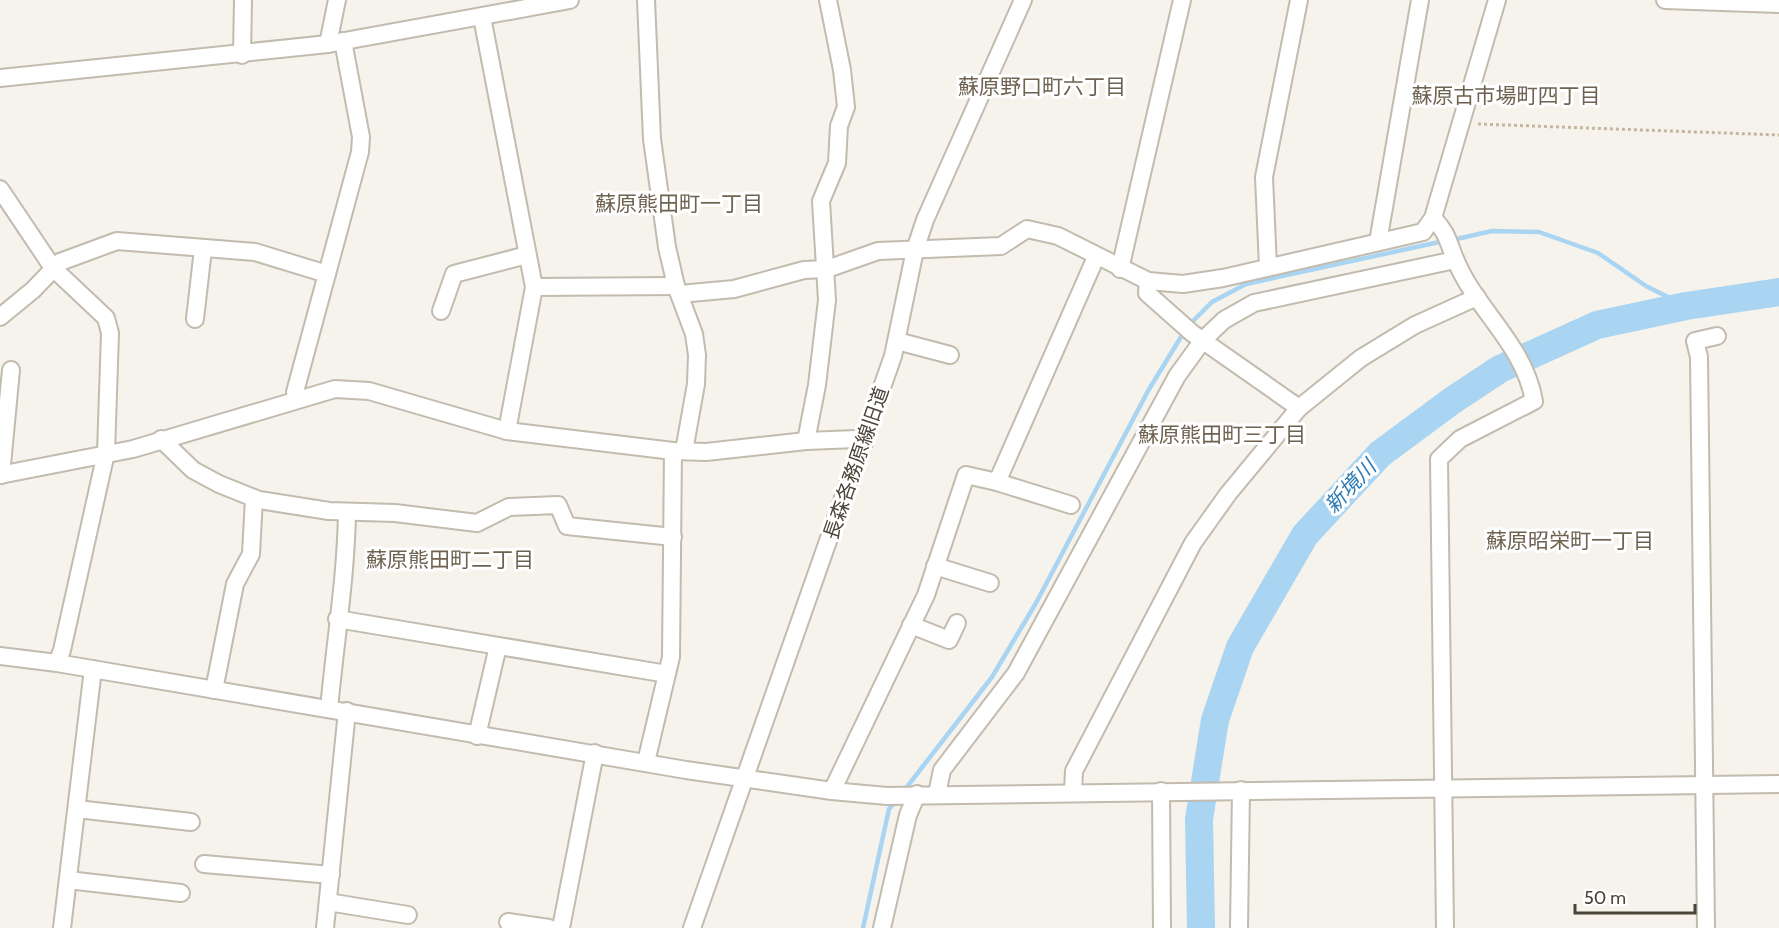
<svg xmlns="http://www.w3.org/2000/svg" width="1779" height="928" viewBox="0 0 1779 928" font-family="Cabin,'Noto Sans JP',sans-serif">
  <rect width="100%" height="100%" fill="#f6f3ec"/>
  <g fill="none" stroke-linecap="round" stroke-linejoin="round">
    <g stroke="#a9d4f2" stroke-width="4.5">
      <polyline points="1452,240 1492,231 1539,232 1598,253 1646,286 1686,306"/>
      <polyline points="1189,325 1212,302 1246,284 1444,241"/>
      <polyline points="903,792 992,677 1036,603 1148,391 1184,332"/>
      <polyline points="863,928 889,809 896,801"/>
    </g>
    <polyline stroke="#a9d4f2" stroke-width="28" points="1201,928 1199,819 1215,720 1240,647 1305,535 1380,454 1453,400 1500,369 1597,325 1686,306 1779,292"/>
    <defs>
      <g id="minor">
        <polyline points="646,0 652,139 667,247 676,286 694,334 697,355 696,384 684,451"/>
        <polyline points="1665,0 1779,4"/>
        <polyline points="482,17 534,287 507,431"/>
        <polyline points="328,44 337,0"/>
        <polyline points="242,55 243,0"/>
        <polyline points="0,78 328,44 570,0"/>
        <polyline points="0,189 53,268 106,318 110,333 106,453 62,650 57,663"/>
        <path d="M1433 218C1448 233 1448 243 1456 261 1477 311 1524 344 1534 401L1460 439 1439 459 1445 928"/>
        <polyline points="1378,242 1420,0"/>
        <polyline points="1268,267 1264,177 1299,0"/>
        <polyline points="1120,269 1182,0"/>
        <polyline points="1148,281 1147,293 1192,333 1299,408"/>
        <polyline points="534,287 676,286"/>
        <polyline points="680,294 734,289 804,270 827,269 878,251 1001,246 1027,229 1058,236 1148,281 1183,284 1223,278 1423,232 1433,218 1497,0"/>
        <polyline points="441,311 454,274 527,255"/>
        <polyline points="0,317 33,290 60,262 117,241 255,252 327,274"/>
        <polyline points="195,319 203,249"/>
        <polyline points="897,341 950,355"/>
        <polyline points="297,399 295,392 360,152 361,137 343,41"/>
        <polyline points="161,439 193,470 219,484 259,500 329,511 395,513 477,523 509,507 558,505 567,526 673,537"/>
        <polyline points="806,441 817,385 827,300 821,201 837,163 839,126 846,107 842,70 828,0"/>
        <polyline points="0,475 133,449 335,389 369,391 507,431 673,451 706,452 806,441 856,439 864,443"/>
        <polyline points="1,475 11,370"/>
        <polyline points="997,482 1071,505"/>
        <polyline points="935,566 990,583"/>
        <polyline points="337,619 667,674"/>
        <polyline points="911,625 949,640 957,623"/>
        <polyline points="0,656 57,663 686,770 832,791 887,796 1779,784"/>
        <polyline points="214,690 235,584 251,554 254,498"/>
        <path d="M329 709C335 643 346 578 347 512"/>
        <polyline points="477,736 498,646"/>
        <polyline points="646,762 671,657 673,451"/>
        <polyline points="832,791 926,595 966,475 997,482 1096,257"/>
        <polyline points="1161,791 1162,928"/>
        <polyline points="1073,792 1074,771 1193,543 1228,494 1299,408 1361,358 1415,325 1477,297"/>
        <polyline points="937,794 942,770 1016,673 1177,376 1203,340 1224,320 1254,303 1455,260"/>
        <polyline points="77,809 191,822"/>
        <polyline points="204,864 331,875"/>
        <polyline points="68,880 181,893"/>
        <polyline points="328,902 408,915"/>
        <polyline points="508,922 549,928"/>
        <polyline points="62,928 93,669"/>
        <polyline points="325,928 347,711"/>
        <polyline points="561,928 595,753"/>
        <polyline points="692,928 893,356 915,250 925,220 1023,0"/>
        <polyline points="882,928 908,815 917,794"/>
        <polyline points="1239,928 1241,790"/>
        <polyline points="1706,928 1699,357 1695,341 1717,336"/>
      </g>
    </defs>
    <use href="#minor" stroke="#c2bbae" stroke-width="20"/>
    <polyline stroke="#c4b79f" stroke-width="3" stroke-dasharray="3 3" stroke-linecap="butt" points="1478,124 1779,135"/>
    <use href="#minor" stroke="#fff" stroke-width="16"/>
  </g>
  <g text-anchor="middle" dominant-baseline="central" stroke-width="6" stroke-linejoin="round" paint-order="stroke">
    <g font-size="20" fill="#4b4439" stroke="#fff">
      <text transform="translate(856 463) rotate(-71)">長森各務原線旧道</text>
    </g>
    <g font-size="21" fill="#6e6250" stroke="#fff">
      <text x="1042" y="86">蘇原野口町六丁目</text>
      <text x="1506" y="95">蘇原古市場町四丁目</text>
      <text x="679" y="203">蘇原熊田町一丁目</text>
      <text x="1222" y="434">蘇原熊田町三丁目</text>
      <text x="1570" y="540">蘇原昭栄町一丁目</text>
      <text x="450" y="559">蘇原熊田町二丁目</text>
    </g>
    <g font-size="21" font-style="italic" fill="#2e7ab2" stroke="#fff">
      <text transform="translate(1350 486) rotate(-47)">新境川</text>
    </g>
  </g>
  <path d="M1575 904v9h120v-9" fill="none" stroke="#4b4439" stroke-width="3"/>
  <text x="1584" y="904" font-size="18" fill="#4b4439" stroke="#ffffff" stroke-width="4.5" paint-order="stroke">50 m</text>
</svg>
